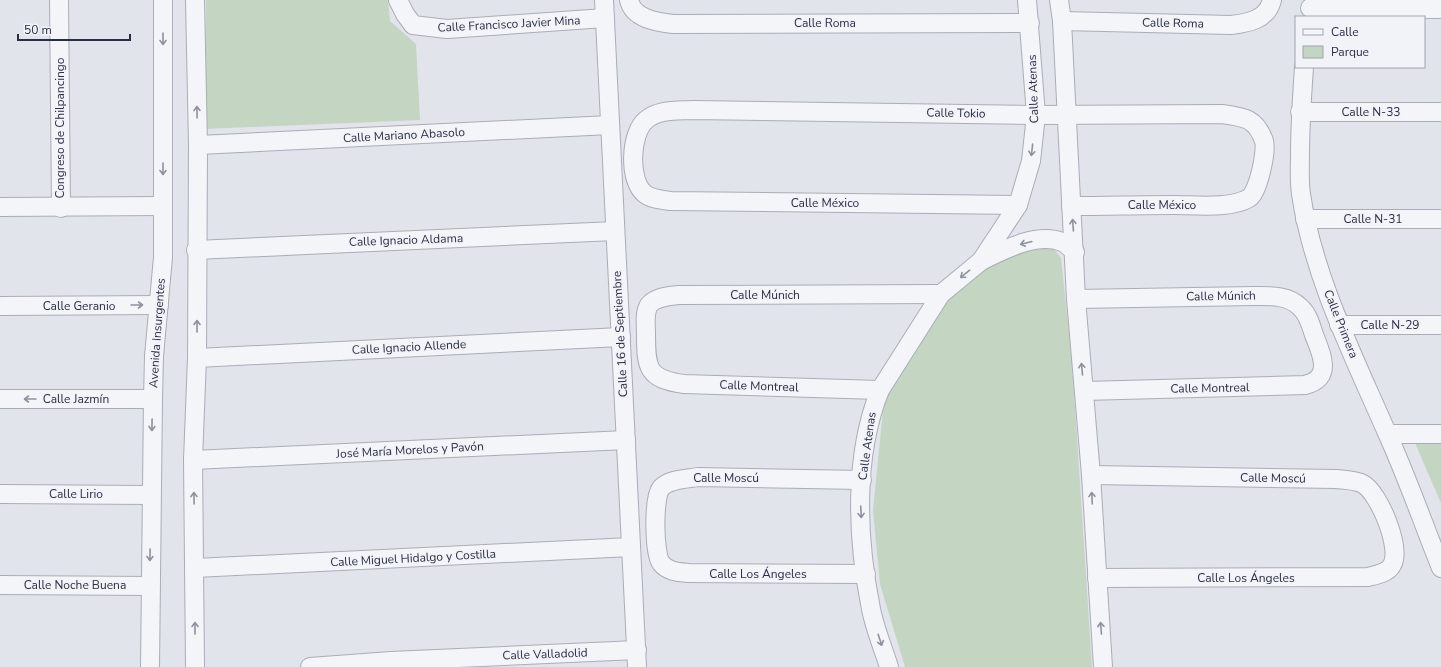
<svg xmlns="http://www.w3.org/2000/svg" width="1441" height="667" viewBox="0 0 1441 667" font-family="'Nunito Sans',sans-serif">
  <rect width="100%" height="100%" fill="#e1e4eb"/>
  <g fill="#c4d5c1">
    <polygon points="206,0 388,0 390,21 416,44 420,120 205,129"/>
    <polygon points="1038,247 1053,248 1061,258 1072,362 1092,667 905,667 880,584 873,511 884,400 944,294 999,260"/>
    <polygon points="1415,443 1441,443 1441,503"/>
  </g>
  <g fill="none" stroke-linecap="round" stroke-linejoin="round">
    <defs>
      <g id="minor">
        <polyline points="59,0 61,208"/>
        <polyline points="398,0 405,14 413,25 447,29 605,18"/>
        <polyline points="604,0 637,667"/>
        <path d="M629 0C633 19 657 22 673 24L1030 23"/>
        <polyline points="1059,0 1062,21 1076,299 1091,475 1103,667"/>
        <polyline points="1310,8 1441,9"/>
        <path d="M1062 21 1231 25C1248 23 1267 20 1272 0"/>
        <path d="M1304 67C1302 96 1300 125 1300 155 1300 168 1299 181 1301 194 1313 276 1354 357 1387 433 1407 477 1423 523 1441 568"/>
        <polyline points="1300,112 1441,112"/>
        <polyline points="198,145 610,125"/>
        <path d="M1018 205 671 201C663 200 651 199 645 194 628 181 630 133 646 120 658 109 678 111 693 110L1036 115 1222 114C1244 117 1256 118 1264 141 1267 151 1258 193 1249 198 1231 209 1195 205 1174 205 1140 205 1106 206 1071 206"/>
        <polyline points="0,207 163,206"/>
        <polyline points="1305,219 1441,219"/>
        <polyline points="196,250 615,231"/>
        <path d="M981 261C1004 250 1036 232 1062 242 1067 244 1071 249 1075 252"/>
        <path d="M1076 299 1254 296C1270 296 1288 295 1300 307 1308 314 1311 325 1314 335 1322 354 1333 378 1305 385L1084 391"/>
        <polyline points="0,306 159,305"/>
        <polyline points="1339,325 1441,325"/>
        <polyline points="197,358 621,337"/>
        <path d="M880 390 684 384C647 379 646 368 646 333 646 325 644 313 649 305 655 297 669 296 678 295L941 294"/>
        <polyline points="0,399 153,399"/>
        <polyline points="1388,434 1441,434"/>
        <polyline points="193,460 626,440"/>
        <path d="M1091 475 1336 479C1345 480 1356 480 1363 484 1379 493 1402 548 1392 565 1388 573 1376 575 1368 577L1097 578"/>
        <path d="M862 480 698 477C686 479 669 479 661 488 653 498 654 553 661 563 668 572 679 572 689 573L866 574"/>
        <polyline points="0,494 151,495"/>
        <polyline points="195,568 631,547"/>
        <polyline points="0,585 150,586"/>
        <polyline points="150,667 153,399 154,356 163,257 163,0"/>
        <polyline points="195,667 193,460 197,358 198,145 195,0"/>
        <polyline points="310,667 391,661 637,650"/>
        <path d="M889 667C883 648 875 629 871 609 857 539 853 457 880 390L941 294 981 261 1018 205 1031 161 1036 115 1027 0"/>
      </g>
    </defs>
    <use href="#minor" stroke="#aaadb9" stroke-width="20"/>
    <use href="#minor" stroke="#f4f5f9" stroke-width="18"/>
  </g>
  <defs><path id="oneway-shaft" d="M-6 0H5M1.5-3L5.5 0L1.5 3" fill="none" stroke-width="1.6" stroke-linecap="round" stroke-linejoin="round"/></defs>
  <g stroke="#8e929e">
    <use href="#oneway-shaft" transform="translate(163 39) rotate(90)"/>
    <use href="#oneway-shaft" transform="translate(197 112) rotate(-91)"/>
    <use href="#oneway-shaft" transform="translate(1032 150) rotate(96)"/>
    <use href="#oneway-shaft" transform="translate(163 169) rotate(90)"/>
    <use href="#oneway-shaft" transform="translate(1073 225) rotate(-94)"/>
    <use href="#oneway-shaft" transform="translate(1026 243) rotate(166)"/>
    <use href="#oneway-shaft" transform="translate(965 274) rotate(141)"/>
    <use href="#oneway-shaft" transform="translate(137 305)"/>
    <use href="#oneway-shaft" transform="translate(197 326) rotate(-90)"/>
    <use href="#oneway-shaft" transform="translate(1082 369) rotate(-95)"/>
    <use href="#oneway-shaft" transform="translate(30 399) rotate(-180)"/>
    <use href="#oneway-shaft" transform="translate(152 425) rotate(91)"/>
    <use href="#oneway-shaft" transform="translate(194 498) rotate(-91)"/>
    <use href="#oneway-shaft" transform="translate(1092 498) rotate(-93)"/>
    <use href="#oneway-shaft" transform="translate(861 512) rotate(87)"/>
    <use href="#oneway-shaft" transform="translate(150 555) rotate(91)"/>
    <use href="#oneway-shaft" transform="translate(195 628) rotate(-90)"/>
    <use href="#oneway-shaft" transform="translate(1101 628) rotate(-94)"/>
    <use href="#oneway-shaft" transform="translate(880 640) rotate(72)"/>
  </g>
  <g text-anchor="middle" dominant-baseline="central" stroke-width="3" stroke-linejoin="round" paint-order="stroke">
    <g font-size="12" fill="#282e44" stroke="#f1f3f8">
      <text x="825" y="23">Calle Roma</text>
      <text transform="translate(1173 23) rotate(1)">Calle Roma</text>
      <text transform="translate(509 24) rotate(-3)">Calle Francisco Javier Mina</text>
      <text transform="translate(1033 89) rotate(-92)">Calle Atenas</text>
      <text x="1371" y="112">Calle N-33</text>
      <text transform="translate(956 113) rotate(1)">Calle Tokio</text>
      <text transform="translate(60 128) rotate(-90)">Congreso de Chilpancingo</text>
      <text transform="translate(404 135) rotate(-3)">Calle Mariano Abasolo</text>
      <text x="825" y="203">Calle México</text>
      <text x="1162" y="205">Calle México</text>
      <text x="1373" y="219">Calle N-31</text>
      <text transform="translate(406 240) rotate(-2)">Calle Ignacio Aldama</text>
      <text x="765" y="295">Calle Múnich</text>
      <text transform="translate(1221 296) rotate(-1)">Calle Múnich</text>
      <text x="79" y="306">Calle Geranio</text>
      <text transform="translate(1341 324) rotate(68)">Calle Primera</text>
      <text x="1390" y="325">Calle N-29</text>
      <text transform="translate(157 333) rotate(-86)">Avenida Insurgentes</text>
      <text transform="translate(620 334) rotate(-93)">Calle 16 de Septiembre</text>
      <text transform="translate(409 347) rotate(-3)">Calle Ignacio Allende</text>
      <text transform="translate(759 386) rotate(2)">Calle Montreal</text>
      <text transform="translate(1210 388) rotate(-1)">Calle Montreal</text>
      <text x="76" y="399">Calle Jazmín</text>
      <text transform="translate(867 446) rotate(-82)">Calle Atenas</text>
      <text transform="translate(410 450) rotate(-3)">José María Morelos y Pavón</text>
      <text x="726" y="478">Calle Moscú</text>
      <text transform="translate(1273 478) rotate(1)">Calle Moscú</text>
      <text x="76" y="494">Calle Lirio</text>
      <text transform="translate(413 558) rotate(-3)">Calle Miguel Hidalgo y Costilla</text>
      <text x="758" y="574">Calle Los Ángeles</text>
      <text x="1246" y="578">Calle Los Ángeles</text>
      <text x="75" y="585">Calle Noche Buena</text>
      <text transform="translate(545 654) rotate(-2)">Calle Valladolid</text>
    </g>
  </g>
  <rect x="1295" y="16" width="130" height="52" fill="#f1f3f8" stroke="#a1a4b0"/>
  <rect x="1303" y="29" width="20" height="6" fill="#f4f5f9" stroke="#a1a4b0"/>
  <text x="1331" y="36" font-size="12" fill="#282e44">Calle</text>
  <rect x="1303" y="46" width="20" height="12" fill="#c4d5c1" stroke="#a1a4b0"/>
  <text x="1331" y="56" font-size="12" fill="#282e44">Parque</text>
  <path d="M18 34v6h112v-6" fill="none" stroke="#282e44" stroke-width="2"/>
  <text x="24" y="34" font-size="12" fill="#282e44" stroke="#f1f3f8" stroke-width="3" paint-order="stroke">50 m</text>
</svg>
